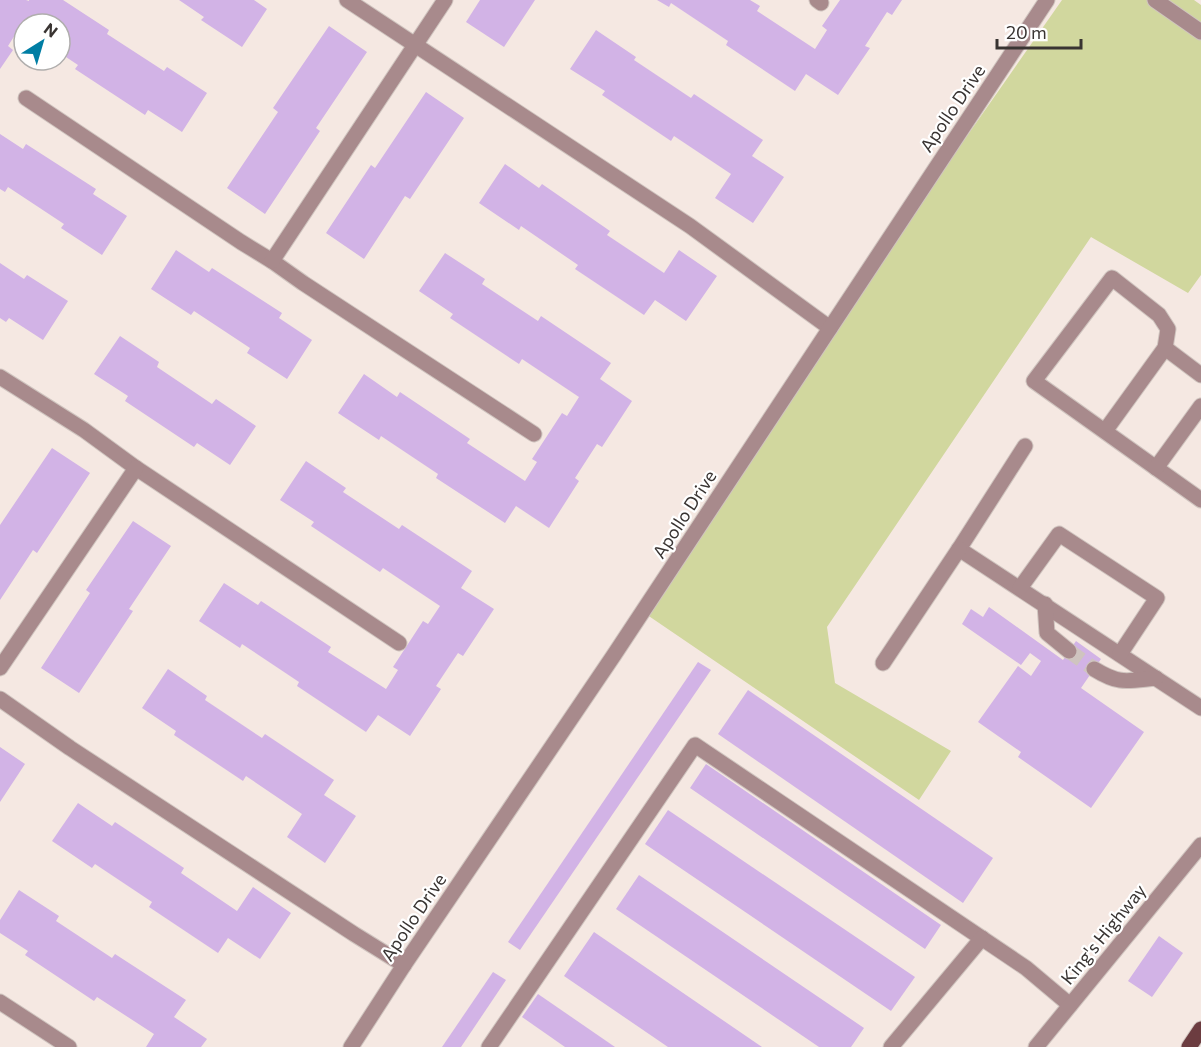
<svg xmlns="http://www.w3.org/2000/svg" width="1201" height="1047" viewBox="0 0 1201 1047" font-family="Commissioner,sans-serif">
  <rect width="100%" height="100%" fill="#f5e8e2"/>
  <polygon fill="#d1d79e" points="1062,0 1194,0 1201,5 1201,275 1188,293 1091,237 827,627 835,683 951,751 919,800 637,608"/>
  <g fill="#d2b3e6">
    <polygon points="0,0 26,0 29,1 29,0 63,0 109,30 107,34 164,71 167,67 207,93 182,132 148,110 145,115 75,69 78,65 60,53 60,24 24,24 24,29 20,27 8,46 13,50 0,69"/>
    <polygon points="179,0 254,0 267,9 242,47 201,20 204,17"/>
    <polygon points="480,0 535,0 504,47 466,22"/>
    <polygon points="657,0 750,0 760,6 757,11 815,49 827,30 822,26 840,0 902,0 892,15 887,12 865,46 870,48 838,95 806,74 795,91 726,45 728,41 671,3 669,7"/>
    <polygon points="329,26 367,52 316,128 320,131 265,214 227,188 278,112 273,108"/>
    <polygon points="596,30 636,57 634,60 691,98 694,94 763,140 752,156 784,177 753,223 715,198 731,174 674,136 671,141 602,95 605,91 570,69"/>
    <polygon points="426,92 464,118 410,199 405,196 364,259 326,233 371,165 375,168"/>
    <polygon points="0,134 23,149 26,144 96,189 93,194 127,216 102,255 61,228 64,224 8,187 5,192 0,189"/>
    <polygon points="505,164 539,188 542,184 610,231 607,235 664,273 679,250 717,276 686,321 655,300 644,315 575,269 578,265 521,226 519,230 479,203"/>
    <polygon points="176,250 209,272 212,268 282,313 279,318 312,340 287,379 247,353 250,348 194,311 191,315 151,289"/>
    <polygon points="445,253 485,279 482,284 538,321 541,316 611,363 600,379 632,401 602,447 597,444 575,478 579,481 549,528 516,506 505,523 436,478 438,474 381,436 379,440 338,413 364,374 397,397 400,392 470,439 467,443 525,481 537,462 532,459 562,413 567,416 579,397 522,359 519,364 450,318 453,314 419,291"/>
    <polygon points="0,263 24,279 27,275 68,301 43,340 9,318 6,322 0,318"/>
    <polygon points="120,336 159,362 157,367 212,404 216,399 256,426 230,465 197,443 194,447 125,401 128,396 94,374"/>
    <polygon points="52,448 90,473 37,553 33,550 0,600 0,525"/>
    <polygon points="306,461 346,488 343,492 399,529 402,525 472,571 461,588 494,609 463,656 458,653 436,686 441,689 410,736 378,715 366,732 297,686 299,682 242,644 240,648 199,621 224,583 258,605 261,601 331,647 328,652 386,689 398,670 393,667 423,621 428,624 440,606 383,568 380,572 311,526 314,522 280,500"/>
    <polygon points="133,521 171,546 129,609 133,611 79,693 41,668 90,593 86,590"/>
    <polygon points="989,607 1063,660 1076,641 1101,659 1081,688 1144,732 1091,808 1018,757 1021,752 978,722 1018,666 1031,676 1041,661 1030,653 1021,665 962,624 971,609 983,617"/>
    <polygon points="698,662 711,670 520,950 508,942"/>
    <polygon points="168,669 207,696 205,700 262,738 265,734 334,780 324,795 356,816 325,863 287,837 302,814 246,776 243,781 174,735 176,731 142,708"/>
    <polygon points="748,690 993,858 963,903 718,734"/>
    <polygon points="0,747 25,764 0,802"/>
    <polygon points="706,764 941,925 925,949 690,788"/>
    <polygon points="78,803 112,826 115,822 184,868 181,873 237,911 253,887 291,913 260,959 228,938 218,953 149,907 152,902 95,864 92,868 52,841"/>
    <polygon points="668,810 915,977 891,1011 645,844"/>
    <polygon points="639,875 864,1028 851,1047 819,1047 616,909"/>
    <polygon points="19,890 59,916 56,921 112,958 115,954 186,1000 174,1017 207,1039 201,1047 146,1047 154,1034 97,997 94,1001 25,955 28,951 0,933 0,920"/>
    <polygon points="594,932 762,1047 668,1047 564,976"/>
    <polygon points="1159,936 1183,953 1152,997 1128,981"/>
    <polygon points="493,972 506,980 461,1047 442,1047"/>
    <polygon points="538,994 615,1047 565,1047 522,1017"/>
  </g>
  <g fill="none" stroke-linecap="round" stroke-linejoin="round">
    <polyline stroke="#cfc4bf" stroke-width="15" stroke-dasharray="15 8" stroke-linecap="butt" points="1069,651 1094,669"/>
    <defs>
      <g id="minor">
        <polyline points="347,0 690,226 830,328"/>
        <polyline points="817,0 821,3"/>
        <polyline points="1155,0 1201,32"/>
        <polyline points="26,98 241,242 272,261 303,283 534,434"/>
        <polyline points="272,261 445,0"/>
        <polyline points="1165,348 1201,375"/>
        <polyline points="0,377 84,430 136,468 399,643"/>
        <polyline points="1105,431 1165,348 1168,329 1159,315 1112,278 1034,381 1201,500"/>
        <polyline points="1025,446 959,549 1201,708"/>
        <polyline points="1156,468 1201,406"/>
        <polyline points="1020,588 1059,534 1157,598 1120,654"/>
        <polyline points="1045,604 1047,633 1069,651"/>
        <polyline points="883,663 959,549"/>
        <polyline points="0,668 136,468"/>
        <path d="M1094 669C1120 685 1127 681 1156 678"/>
        <polyline points="0,699 70,748 354,934 404,965"/>
        <polyline points="0,1002 69,1047"/>
        <polyline points="351,1047 404,965 614,655 1047,0"/>
        <polyline points="489,1047 695,745 1026,968 1070,1005"/>
        <polyline points="891,1047 982,938"/>
        <polyline points="1036,1047 1201,845"/>
      </g>
      <polyline id="major" points="1189,1047 1201,1029"/>
    </defs>
    <use href="#minor" stroke="#cfc4bf" stroke-width="17"/>
    <use href="#major" stroke="#cfc4bf" stroke-width="17"/>
    <use href="#minor" stroke="#a88a8c" stroke-width="15"/>
    <use href="#major" stroke="#6c3c40" stroke-width="15"/>
  </g>
  <g text-anchor="middle" dominant-baseline="central" stroke-width="4.5" stroke-linejoin="round" paint-order="stroke">
    <g font-size="18" fill="#393432" stroke="#fff">
      <text transform="translate(952 108) rotate(-56)">Apollo Drive</text>
      <text transform="translate(684 514) rotate(-57)">Apollo Drive</text>
      <text transform="translate(413 917) rotate(-56)">Apollo Drive</text>
      <text transform="translate(1103 934) rotate(-51)">King's Highway</text>
    </g>
  </g>
  <g transform="translate(42 42) rotate(37)"><circle r="28" fill="#ffffff" stroke="#b0aead" stroke-width="1.5"/>
  <path d="M0-4.5L10 22L0 15L-10 22Z" fill="#007ea4"/>
  <text y="-9" font-size="16" font-weight="bold" text-anchor="middle" fill="#393432">N</text>
  </g>
  <path d="M997 39v9h84v-9" fill="none" stroke="#393432" stroke-width="3"/>
  <text x="1006" y="39" font-size="18" fill="#393432" stroke="#ffffff" stroke-width="4.5" paint-order="stroke">20 m</text>
</svg>
